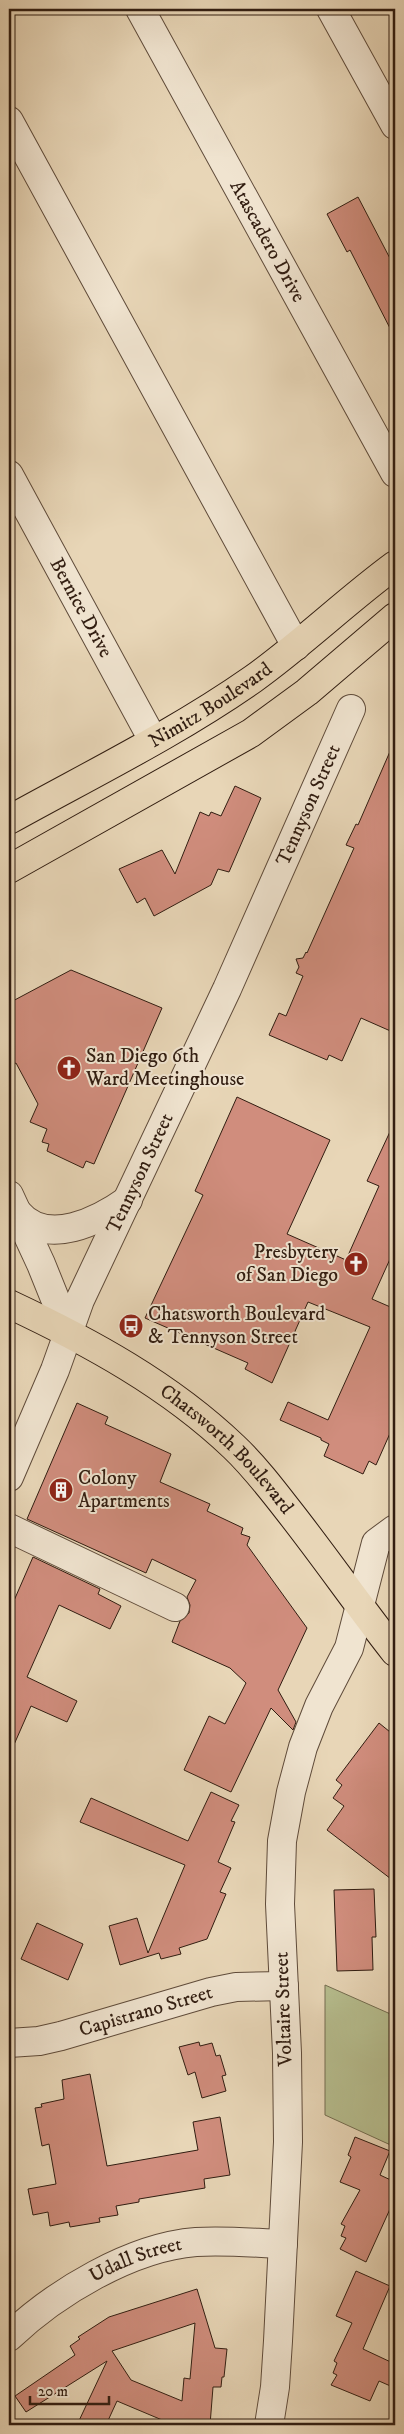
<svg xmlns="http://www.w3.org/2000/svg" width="404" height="2434" viewBox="0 0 404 2434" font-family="'IM FELL DW Pica',serif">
  <rect width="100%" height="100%" fill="#e8d6b7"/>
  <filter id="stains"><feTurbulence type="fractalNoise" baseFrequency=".004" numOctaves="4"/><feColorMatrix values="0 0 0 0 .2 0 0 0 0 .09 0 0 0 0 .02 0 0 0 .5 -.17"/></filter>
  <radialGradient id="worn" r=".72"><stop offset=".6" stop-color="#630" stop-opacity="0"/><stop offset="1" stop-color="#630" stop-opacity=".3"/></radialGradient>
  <polygon fill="#b6bd8e" stroke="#746d50" points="325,1985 395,2016 395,2147 325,2115"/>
  <g fill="#d08d7d" stroke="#311d11" fill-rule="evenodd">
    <polygon points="358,197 395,268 395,338 350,250 347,252 327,214"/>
    <polygon points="395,740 395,1033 361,1018 342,1061 329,1055 327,1060 269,1035 279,1013 286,1016 303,976 296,973 299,967 296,959 303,958 306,952 307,953 354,848 346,845 356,824 358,825"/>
    <polygon points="235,786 261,798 229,872 218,869 211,885 154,916 145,898 137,903 119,869 162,850 175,874 200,812 209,816 211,812 221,816"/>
    <polygon points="71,970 162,1008 94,1164 86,1161 83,1168 47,1151 49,1144 42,1142 47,1129 30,1122 38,1104 16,1063 9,1066 9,1003"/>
    <polygon points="237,1097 330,1140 287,1234 346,1260 379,1186 367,1181 395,1121 395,1248 372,1299 395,1309 395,1422 376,1465 369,1461 363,1474 324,1456 329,1444 321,1440 321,1438 280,1420 288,1402 328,1420 370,1327 308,1302 272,1383 245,1369 248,1363 145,1318 203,1195 195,1191"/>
    <polygon points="77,1403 108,1417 105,1424 171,1454 160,1482 210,1504 207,1511 243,1528 241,1534 250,1537 247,1545 307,1628 278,1690 296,1722 293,1730 271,1708 231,1792 184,1770 209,1716 225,1724 246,1683 230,1668 172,1642 180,1621 189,1613 190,1605 187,1597 196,1580 152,1559 146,1573 27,1519"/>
    <polygon points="33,1557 100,1589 98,1594 121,1606 110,1629 59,1605 27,1677 77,1701 67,1722 31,1706 9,1756 9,1612"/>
    <polygon points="379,1723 395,1736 395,1882 327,1830 344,1806 333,1798 342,1785 336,1780"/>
    <polygon points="211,1792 239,1805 231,1821 235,1822 218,1862 231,1868 220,1892 226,1894 207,1939 179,1948 181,1954 161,1959 159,1953 120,1965 109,1926 137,1918 148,1953 185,1865 80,1822 91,1798 188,1841"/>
    <polygon points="374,1889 376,1937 372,1937 373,1970 337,1971 334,1890"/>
    <polygon points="37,1923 83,1944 68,1980 21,1959"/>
    <polygon points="199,2042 200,2046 212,2043 216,2056 220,2055 226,2075 222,2076 226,2091 202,2098 195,2072 188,2075 179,2047"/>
    <polygon points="90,2074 107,2166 198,2150 193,2122 220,2117 230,2175 204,2179 205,2188 139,2199 139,2202 116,2206 118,2215 99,2218 100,2222 70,2227 69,2222 50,2226 48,2212 33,2215 28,2189 56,2184 49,2144 42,2146 35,2108 42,2107 41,2104 64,2099 62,2080"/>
    <polygon points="355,2137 390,2151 380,2175 395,2182 395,2198 366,2262 340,2249 346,2238 341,2236 345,2226 341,2224 360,2190 340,2182 351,2157 348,2155"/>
    <polygon points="356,2271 390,2286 363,2349 395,2364 395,2388 379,2381 370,2401 331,2385 337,2375 333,2373 337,2363 334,2361 352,2323 336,2316"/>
    <path d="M197 2289 215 2348 227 2349 224 2377H222L221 2387H213L210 2425H174L117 2401 106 2425H77L107 2361 26 2412 15 2396 75 2355 70 2346 80 2339 78 2337 109 2317ZM195 2323 190 2379 184 2378 182 2401 131 2380 112 2351Z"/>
  </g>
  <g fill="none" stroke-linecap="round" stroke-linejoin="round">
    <defs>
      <g id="minor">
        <path id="s1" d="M140 9 395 473"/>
        <polyline points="331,9 395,125"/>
        <polyline points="9,121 296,646"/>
        <path id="s2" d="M9 475 153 740"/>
        <polyline points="9,1195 41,1264 68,1331"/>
        <path d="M18 1213C47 1248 100 1220 128 1200"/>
        <path id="s3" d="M9 1477 55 1370 80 1300 227 989 351 709"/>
        <polyline points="9,1528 175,1607"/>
        <path id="s4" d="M9 2043 39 2041 61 2036 211 1992 236 1987 284 1986"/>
        <path id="s5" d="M9 2337C55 2293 131 2247 196 2242 225 2240 254 2243 283 2244"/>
        <polyline points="269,2425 275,2387 278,2341 288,2142 287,2053 280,1904 282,1841 291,1792 303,1747 319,1706 349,1648 376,1543 395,1529"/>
      </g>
      <g id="major">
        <path id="s6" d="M9 820C90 775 176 733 253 679 302 644 346 601 395 565"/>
        <polyline points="9,869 251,733 307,692 395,617"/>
        <path id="s7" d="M9 1304C90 1342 169 1385 234 1447 254 1466 271 1488 288 1510 325 1557 358 1605 395 1652"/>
      </g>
    </defs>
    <use href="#minor" stroke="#5f4b3a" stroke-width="30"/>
    <use href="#major" stroke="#311d11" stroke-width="30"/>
    <use href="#minor" stroke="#f0e4d0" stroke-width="28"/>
    <use href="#major" stroke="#e8d6b7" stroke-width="28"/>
  </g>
  <defs>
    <symbol id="church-disc" viewBox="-11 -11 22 22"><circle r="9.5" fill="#8f2418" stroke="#f0e4d0"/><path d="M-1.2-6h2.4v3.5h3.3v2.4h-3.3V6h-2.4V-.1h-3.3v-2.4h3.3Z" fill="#fff"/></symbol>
    <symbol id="bus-disc" viewBox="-11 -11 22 22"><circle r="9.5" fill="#8f2418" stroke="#f0e4d0"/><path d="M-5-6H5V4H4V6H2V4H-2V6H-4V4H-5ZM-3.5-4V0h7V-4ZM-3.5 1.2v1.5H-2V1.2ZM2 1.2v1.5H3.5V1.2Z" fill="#fff"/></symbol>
    <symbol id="building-disc" viewBox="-11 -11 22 22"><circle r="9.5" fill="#8f2418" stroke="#f0e4d0"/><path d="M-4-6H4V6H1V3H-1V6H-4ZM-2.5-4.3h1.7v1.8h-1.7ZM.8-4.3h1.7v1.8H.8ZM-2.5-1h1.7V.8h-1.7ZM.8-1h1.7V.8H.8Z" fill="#fff"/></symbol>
  </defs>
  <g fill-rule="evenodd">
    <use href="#church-disc" x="55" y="1054" width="28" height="28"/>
    <use href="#church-disc" x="342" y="1250" width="28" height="28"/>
    <use href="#bus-disc" x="117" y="1312" width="28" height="28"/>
    <use href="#building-disc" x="47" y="1476" width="28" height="28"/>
  </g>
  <g text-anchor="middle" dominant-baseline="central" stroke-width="4" stroke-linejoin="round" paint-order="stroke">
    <g font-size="20" fill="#311d11" stroke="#f0e4d0">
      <text stroke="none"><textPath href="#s1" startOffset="265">Atascadero Drive</textPath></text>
      <text stroke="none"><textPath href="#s2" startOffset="151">Bernice Drive</textPath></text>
      <text stroke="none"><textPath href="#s6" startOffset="232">Nimitz Boulevard</textPath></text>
      <text stroke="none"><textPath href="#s3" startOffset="736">Tennyson Street</textPath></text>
      <text stroke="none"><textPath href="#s3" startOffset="331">Tennyson Street</textPath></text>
      <text stroke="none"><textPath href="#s7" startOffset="264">Chatsworth Boulevard</textPath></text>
      <text transform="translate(284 2009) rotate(-92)">Voltaire Street</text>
      <text stroke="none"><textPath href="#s4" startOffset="141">Capistrano Street</textPath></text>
      <text stroke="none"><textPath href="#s5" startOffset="150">Udall Street</textPath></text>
    </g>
    <g font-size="20" fill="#311d11" stroke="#f0e4d0" text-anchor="start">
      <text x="86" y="1056">San Diego 6th<tspan x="86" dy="23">Ward Meetinghouse</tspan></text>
      <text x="338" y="1252" text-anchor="end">Presbytery<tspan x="338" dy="23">of San Diego</tspan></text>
      <text x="148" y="1314">Chatsworth Boulevard<tspan x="148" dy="23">&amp; Tennyson Street</tspan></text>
      <text x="78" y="1478">Colony<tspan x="78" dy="23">Apartments</tspan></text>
    </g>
  </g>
  <rect width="404" height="2434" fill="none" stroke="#e8d6b7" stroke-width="30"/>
  <rect x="10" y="10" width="384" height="2414" fill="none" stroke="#311d11" stroke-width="2.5"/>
  <rect x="15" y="15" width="374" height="2404" fill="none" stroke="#311d11"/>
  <path d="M30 2396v8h79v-8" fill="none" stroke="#311d11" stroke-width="2.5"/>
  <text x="38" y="2396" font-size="15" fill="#311d11" stroke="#f0e4d0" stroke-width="4" paint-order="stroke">20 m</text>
  <rect width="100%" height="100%" filter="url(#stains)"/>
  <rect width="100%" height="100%" fill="url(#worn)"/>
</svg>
